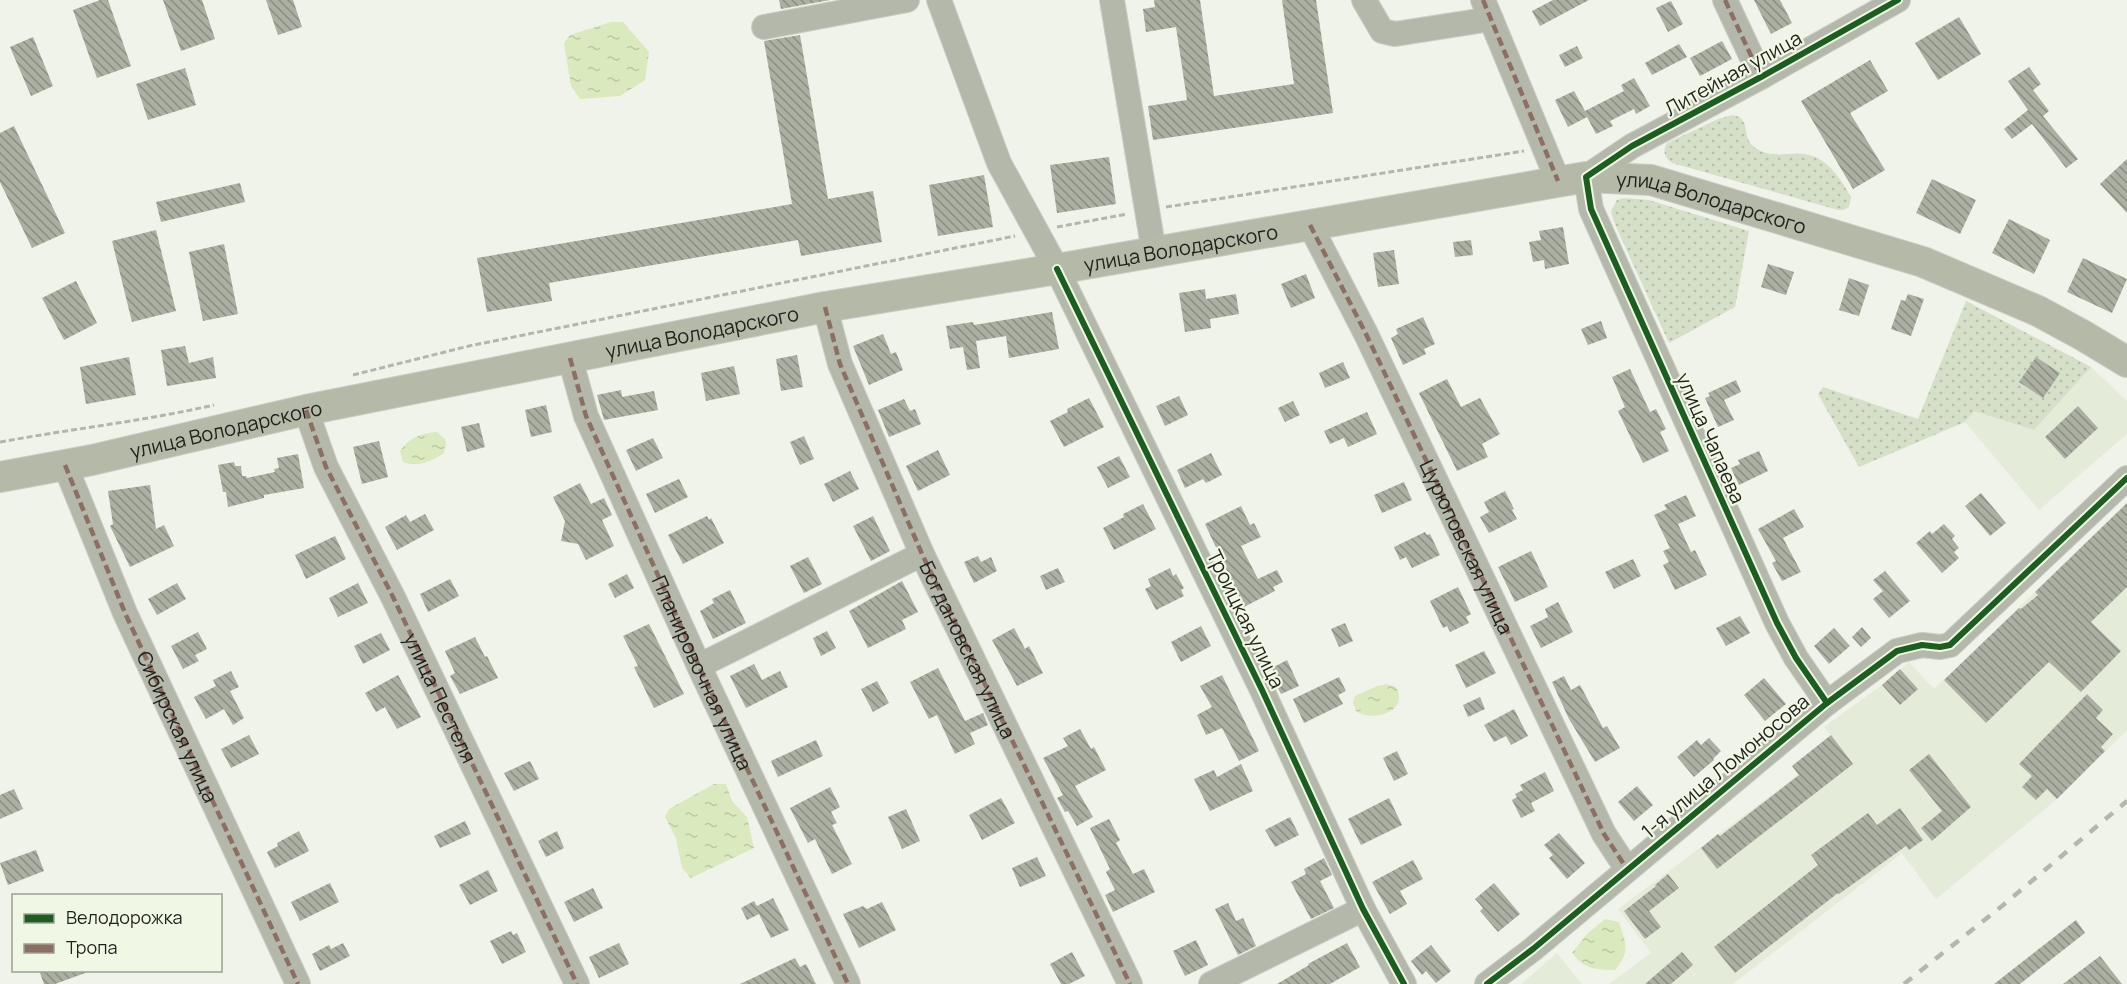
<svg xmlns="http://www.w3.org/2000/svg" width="2127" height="984" viewBox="0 0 2127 984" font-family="Manrope,sans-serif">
  <defs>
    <pattern id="grass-dots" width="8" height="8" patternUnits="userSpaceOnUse" patternTransform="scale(1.5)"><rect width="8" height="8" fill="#d6dfc7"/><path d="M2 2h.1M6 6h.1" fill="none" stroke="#b7bfaa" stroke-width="1.8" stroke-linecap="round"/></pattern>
    <pattern id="water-ripples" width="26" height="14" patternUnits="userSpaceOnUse" patternTransform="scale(1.5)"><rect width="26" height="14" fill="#dae9be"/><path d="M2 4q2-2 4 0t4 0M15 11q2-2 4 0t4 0" fill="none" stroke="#bbc8a3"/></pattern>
    <pattern id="building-back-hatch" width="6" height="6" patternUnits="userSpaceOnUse" patternTransform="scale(1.5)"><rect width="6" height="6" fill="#abb0a2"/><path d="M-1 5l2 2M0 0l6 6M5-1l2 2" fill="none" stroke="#8b8f83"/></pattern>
  </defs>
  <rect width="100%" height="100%" fill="#eff3e9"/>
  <g fill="#e4ebd9">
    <polygon points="2091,367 2127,401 2127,434 2039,510 1965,422 1974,411 2034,430"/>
    <polygon points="2127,503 2127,730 2057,799 1936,899 1902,853 1733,984 1609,984 1651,953 1618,909 1798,775 1792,766 1831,735 1824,727 1882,685 1909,662 1934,689"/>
    <polygon points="1557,953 1582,984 1521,984"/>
  </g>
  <g fill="url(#grass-dots)">
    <path d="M1733 115C1752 119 1741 137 1754 147 1771 160 1791 151 1809 155 1828 159 1842 181 1851 197L1849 207 1844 210H1838L1672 163C1665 158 1662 152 1667 143L1718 119Z"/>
    <polygon points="1624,198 1649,200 1749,231 1735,307 1669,343 1614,222 1611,211 1617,200"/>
    <polygon points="1966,301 2091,367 2034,430 1974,411 1965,422 1859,467 1818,394 1823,387 1918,419"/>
  </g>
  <g fill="url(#water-ripples)">
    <polygon points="611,22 623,22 649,52 645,80 620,96 580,99 571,86 564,43 570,35"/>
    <path d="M437 432 445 439 446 445 444 453C433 461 416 468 403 462L400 451C409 438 421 433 437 432Z"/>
    <path d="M1387 684 1396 687C1410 711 1373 723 1356 711L1353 702 1355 696 1377 686Z"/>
    <polygon points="714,784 726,784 732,801 747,817 754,848 691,878 682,868 676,838 665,817 669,809"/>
    <path d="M1605 919 1619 922C1626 945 1631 950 1615 970 1596 970 1584 969 1572 953L1587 934Z"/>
  </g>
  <g fill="url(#building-back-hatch)">
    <polygon points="100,0 108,0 131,66 97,78 73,10"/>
    <polygon points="163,0 202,0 215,39 181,51"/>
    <polygon points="266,0 293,0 302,27 278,35"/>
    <polygon points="779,0 830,0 781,9"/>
    <polygon points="1154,0 1200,0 1214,96 1294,84 1282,0 1316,0 1333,113 1153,140 1148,106 1187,100 1176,27 1146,32 1143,9 1155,7"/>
    <polygon points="1553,0 1589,0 1540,26 1532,11"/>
    <polygon points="1754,0 1780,0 1792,23 1771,34"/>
    <polygon points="1671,1 1683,24 1668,32 1656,8"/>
    <polygon points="1959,17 1981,54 1938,80 1915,43"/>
    <polygon points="800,35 828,199 873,191 882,242 801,256 798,240 549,283 552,301 487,312 477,258 792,204 764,41"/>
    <polygon points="33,37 53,86 31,96 10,47"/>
    <polygon points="1722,41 1732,59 1700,76 1690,58"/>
    <polygon points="1679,44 1687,57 1652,75 1645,63"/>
    <polygon points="1577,46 1583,58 1565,67 1559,55"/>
    <polygon points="1870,60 1888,91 1850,113 1885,170 1853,189 1801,101"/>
    <polygon points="2029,67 2041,84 2033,90 2049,111 2043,116 2078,159 2066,168 2032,124 2012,139 2004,129 2028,110 2008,81"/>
    <polygon points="185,68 196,105 148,120 136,84"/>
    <polygon points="1634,78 1650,106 1636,114 1634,109 1610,121 1613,126 1596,134 1587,117 1568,127 1555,100 1574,91 1585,111 1624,91 1621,85"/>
    <polygon points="14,126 65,233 32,248 0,182 0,133"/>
    <polygon points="1109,157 1116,204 1057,213 1050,165"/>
    <polygon points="2127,159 2127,213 2100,184"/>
    <polygon points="984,175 993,227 938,236 929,185"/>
    <polygon points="1932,179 1976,200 1960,234 1916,213"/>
    <polygon points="240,183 245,202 161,222 156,202"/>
    <polygon points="2009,219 2050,240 2034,274 1992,253"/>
    <polygon points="1563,227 1569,264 1545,269 1544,260 1533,262 1529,242 1541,240 1539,231"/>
    <polygon points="156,230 176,311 132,322 112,241"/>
    <polygon points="1471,240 1473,255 1455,257 1453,242"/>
    <polygon points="224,244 238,314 203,321 189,252"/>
    <polygon points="1394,250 1399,284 1378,287 1373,253"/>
    <polygon points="2083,258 2127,279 2112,313 2067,292"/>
    <polygon points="1768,264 1794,272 1786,295 1761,287"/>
    <polygon points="1306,274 1315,298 1291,308 1281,284"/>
    <polygon points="1849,278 1869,285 1859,316 1839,310"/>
    <polygon points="76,281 97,323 64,340 42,298"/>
    <polygon points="1205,289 1206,299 1236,294 1239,314 1210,319 1211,328 1185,332 1179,293"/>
    <polygon points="1908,294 1924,299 1911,336 1891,329 1901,300 1905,301"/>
    <polygon points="1052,312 1059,349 1009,358 1006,336 976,341 980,368 967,370 963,347 950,349 946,326 973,322 974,325"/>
    <polygon points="1423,317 1435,344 1424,349 1426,354 1403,365 1391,338 1398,334 1396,329"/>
    <polygon points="1601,321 1607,338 1588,345 1581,329"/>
    <polygon points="883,334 891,354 896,352 903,370 869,385 853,346"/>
    <polygon points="185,346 189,363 213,357 216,378 167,386 161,350"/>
    <polygon points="797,355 803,387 781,391 776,359"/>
    <polygon points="129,357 136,395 86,404 80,367"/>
    <polygon points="2036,357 2060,373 2043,398 2019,382"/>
    <polygon points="1343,362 1350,378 1325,388 1319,373"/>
    <polygon points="734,366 740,394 706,401 701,373"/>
    <polygon points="1630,369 1650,412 1656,409 1666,429 1660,432 1669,451 1643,463 1618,411 1625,407 1612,377"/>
    <polygon points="1447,379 1461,407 1480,398 1500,434 1482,444 1488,457 1457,471 1419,393"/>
    <polygon points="1736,380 1741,392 1724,400 1734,420 1718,427 1705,398 1710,396 1708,393"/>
    <polygon points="621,390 622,397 654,391 658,410 604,420 597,395"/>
    <polygon points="1179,396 1188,415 1165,426 1156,406"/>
    <polygon points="1089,398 1104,427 1064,447 1050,421 1068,412 1067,409"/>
    <polygon points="904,399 910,411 915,409 921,424 889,437 878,410"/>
    <polygon points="1293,401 1300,415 1285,422 1278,408"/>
    <polygon points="546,405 552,432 531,437 525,410"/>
    <polygon points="2078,406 2098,428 2065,459 2045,437"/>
    <polygon points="1367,412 1377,434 1348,447 1344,438 1330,444 1324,431"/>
    <polygon points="479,423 485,447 467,452 461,427"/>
    <polygon points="804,436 814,459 800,465 790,442"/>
    <polygon points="653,438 663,458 636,471 626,450"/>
    <polygon points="379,441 388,477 362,484 353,447"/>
    <polygon points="938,450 950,475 918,491 906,466"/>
    <polygon points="1759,451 1768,471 1739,485 1731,468 1740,464 1738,460"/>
    <polygon points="1211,453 1222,475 1206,483 1203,479 1185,488 1177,470"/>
    <polygon points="298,454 304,488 264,495 264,498 228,507 226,492 223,492 218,465 234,462 235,466 241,466 242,476 246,476 247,478 275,472 274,469 279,468 277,458"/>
    <polygon points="1119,456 1130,477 1108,488 1097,467"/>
    <polygon points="850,471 859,489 833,502 824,484"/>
    <polygon points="679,479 688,497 655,513 646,494"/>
    <polygon points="1404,482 1412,500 1382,513 1374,495"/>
    <polygon points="580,483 591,504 604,498 612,515 602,520 614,546 586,560 578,544 561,541 565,521 553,497"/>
    <polygon points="150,485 156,529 164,525 174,546 130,567 110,526 113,524 108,491"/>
    <polygon points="1505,491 1514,509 1512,510 1517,519 1489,533 1480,517 1489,512 1484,502"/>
    <polygon points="1981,493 2006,523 1990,536 1965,506"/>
    <polygon points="1686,495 1696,516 1678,524 1691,552 1695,550 1707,575 1675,590 1663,565 1669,562 1663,551 1670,548 1654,515 1667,509 1664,505"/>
    <polygon points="2127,503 2127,587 2091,622 2121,651 2081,692 2049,662 1986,723 1944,680 2019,608 2021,609 2038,595 2035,592"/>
    <polygon points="1143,504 1156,529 1114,550 1103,528 1124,517 1123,514"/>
    <polygon points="1241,506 1250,525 1254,523 1261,537 1241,546 1258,579 1277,570 1283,582 1273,587 1275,591 1244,607 1205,524"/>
    <polygon points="1794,509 1804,527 1783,538 1801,572 1782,581 1772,563 1776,561 1758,529"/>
    <polygon points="425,514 434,530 397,550 385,527 406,515 410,522"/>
    <polygon points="707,516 709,520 711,518 724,543 683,564 668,535"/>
    <polygon points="873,516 890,551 871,561 853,526"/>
    <polygon points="1944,524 1955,536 1952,539 1959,548 1954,552 1959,558 1942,573 1916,543 1930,531 1932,534"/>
    <polygon points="1425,532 1427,535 1430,534 1440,555 1412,568 1406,557 1400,560 1394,547"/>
    <polygon points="335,536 346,559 306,579 295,555"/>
    <polygon points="1531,551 1548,587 1515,602 1498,567"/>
    <polygon points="978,556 981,562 991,557 997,571 974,583 964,562"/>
    <polygon points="808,557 822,584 804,593 790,566"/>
    <polygon points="1633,559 1641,576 1614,589 1605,572"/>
    <polygon points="1058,568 1065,582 1046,590 1040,576"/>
    <polygon points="1170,568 1173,576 1176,574 1184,588 1181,590 1184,596 1156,610 1145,589 1151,586 1148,579"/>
    <polygon points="1885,571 1910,601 1889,618 1873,599 1883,591 1873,580"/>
    <polygon points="627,574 634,588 615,598 608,584"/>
    <polygon points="450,579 459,596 428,612 420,594"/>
    <polygon points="902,581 918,612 902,620 906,629 868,648 849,611"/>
    <polygon points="177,583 186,599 157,615 148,599"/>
    <polygon points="358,583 368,603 338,617 329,598"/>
    <polygon points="1458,587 1471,614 1466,617 1469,623 1450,632 1447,626 1443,628 1430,601"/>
    <polygon points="730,590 746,623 713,639 700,611 714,603 712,599"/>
    <polygon points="1558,602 1573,632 1541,648 1530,626 1548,617 1545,609"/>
    <polygon points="1740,616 1750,633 1726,646 1716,628"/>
    <polygon points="1345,623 1353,641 1339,647 1331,629"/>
    <polygon points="649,624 684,694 654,708 634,667 638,666 623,636"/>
    <polygon points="1201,626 1211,646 1181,662 1171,642"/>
    <polygon points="1862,627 1871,638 1861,647 1852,637"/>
    <polygon points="1014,628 1025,649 1029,646 1043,673 1017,686 992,640"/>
    <polygon points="1834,628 1850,646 1829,664 1814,646"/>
    <polygon points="827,631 836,648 821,656 813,638"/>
    <polygon points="198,632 207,649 195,655 199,661 183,669 171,646"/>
    <polygon points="381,633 390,650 363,664 354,646"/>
    <polygon points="475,637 485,657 487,656 498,678 460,694 450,676 455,673 445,651"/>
    <polygon points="1484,651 1496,673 1466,688 1455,665"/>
    <polygon points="1287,660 1299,686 1281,694 1274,681 1277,680 1272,668"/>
    <polygon points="754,664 762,680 780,671 788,687 746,708 730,676"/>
    <polygon points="938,668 965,721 983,713 988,725 970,733 975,744 955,754 937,715 929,719 910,682"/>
    <polygon points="1900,669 1918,689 1900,705 1882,685"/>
    <polygon points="231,671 239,687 230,691 244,718 233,725 224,709 206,719 194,697 216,686 213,680"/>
    <polygon points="398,675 421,717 397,729 385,707 376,712 365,693"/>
    <polygon points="1222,675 1259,751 1239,761 1222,728 1206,735 1197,715 1212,707 1200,686"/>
    <polygon points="1564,676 1571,690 1580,685 1603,728 1607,726 1620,748 1595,762 1569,719 1552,682"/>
    <polygon points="1339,677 1346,691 1338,695 1343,704 1304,723 1293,699"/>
    <polygon points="1764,678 1786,704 1765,721 1744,695"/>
    <polygon points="877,681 889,703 873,712 861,689"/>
    <polygon points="2087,694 2103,710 2096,718 2113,734 2101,747 2105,751 2057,799 2047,789 2036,800 2022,787 2032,776 2019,764"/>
    <polygon points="1480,697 1485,709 1468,717 1463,705"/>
    <polygon points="1514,709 1528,736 1511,745 1506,736 1494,742 1484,725"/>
    <polygon points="1080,729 1091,749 1094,747 1106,770 1075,786 1093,817 1077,826 1068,811 1065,812 1057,798 1063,795 1043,758 1068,746 1063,738"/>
    <polygon points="249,735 259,754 231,768 221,749"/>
    <polygon points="1831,735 1853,764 1717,869 1701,848 1718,834 1720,836 1799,775 1792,766"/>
    <polygon points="1709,738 1721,751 1713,759 1714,760 1694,777 1677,757 1697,740 1701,745"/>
    <polygon points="816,740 823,756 778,777 771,761"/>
    <polygon points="1397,751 1408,774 1394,781 1383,758"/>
    <polygon points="1929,754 1971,807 1932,841 1921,828 1942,811 1909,770"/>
    <polygon points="530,761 539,779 514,791 504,773"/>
    <polygon points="1241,764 1253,791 1210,811 1194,779 1214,770 1217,777"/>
    <polygon points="1545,772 1554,791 1531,803 1535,811 1521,818 1512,800 1517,797 1515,794 1523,790 1520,785"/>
    <polygon points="1637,786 1653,805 1634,821 1618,802"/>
    <polygon points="830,787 840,807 831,812 837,823 832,825 852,864 832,874 815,839 808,843 790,808"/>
    <polygon points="14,789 23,809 0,819 0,795"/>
    <polygon points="1001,798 1015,823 982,840 969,815"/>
    <polygon points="1389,798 1402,825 1361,845 1348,819"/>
    <polygon points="1900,808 1923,840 1909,850 1906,846 1839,894 1838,893 1735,973 1714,947 1818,865 1811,855 1868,813 1877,825"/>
    <polygon points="906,809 920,841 902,849 888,817"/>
    <polygon points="1290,817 1299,835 1275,847 1265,830"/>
    <polygon points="1109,819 1120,840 1116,843 1133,874 1144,869 1155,892 1113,912 1105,895 1115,890 1106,872 1110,869 1090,828"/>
    <polygon points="465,821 471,834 440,848 434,836"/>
    <polygon points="299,831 309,851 275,868 267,852 278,846 277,843"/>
    <polygon points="557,831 564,848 546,857 538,841"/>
    <polygon points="1559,833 1585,863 1567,879 1549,858 1553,855 1544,845"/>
    <polygon points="36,850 44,871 8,885 0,863"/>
    <polygon points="1037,857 1046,876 1020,887 1012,868"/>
    <polygon points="1324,858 1332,875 1320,881 1334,908 1311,919 1291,882 1306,874 1304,869"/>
    <polygon points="1413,860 1423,879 1400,891 1407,904 1390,914 1372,882"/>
    <polygon points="488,870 498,891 470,905 459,885"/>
    <polygon points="1668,874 1679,888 1649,911 1661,927 1645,939 1624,911 1656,886 1655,885"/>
    <polygon points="330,883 339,902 300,921 291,902"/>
    <polygon points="1494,883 1520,914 1498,932 1480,911 1483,908 1475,899"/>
    <polygon points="593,888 603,908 574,922 564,902"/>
    <polygon points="773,898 789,930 771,938 759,914 747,920 741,908 754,901 757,906"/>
    <polygon points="882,902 896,930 859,948 843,914 863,906 867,909"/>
    <polygon points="1228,903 1236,921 1243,918 1256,946 1238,955 1215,909"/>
    <polygon points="2076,920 2085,933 2020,984 1994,984"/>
    <polygon points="511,931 513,935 517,933 526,952 502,964 490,941"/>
    <polygon points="1196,940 1208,965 1185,976 1173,951"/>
    <polygon points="343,943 350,956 320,971 312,954 329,945 331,949"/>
    <polygon points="619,943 629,964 599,978 589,957"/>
    <polygon points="1347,943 1360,967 1330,984 1277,984 1309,965 1308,964"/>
    <polygon points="1431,945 1451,971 1436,983 1426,971 1422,975 1411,961"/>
    <polygon points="1072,952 1085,976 1069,984 1061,984 1050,964"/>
    <polygon points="1682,952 1693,965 1671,984 1645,984"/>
    <polygon points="2100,956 2122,984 2063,984"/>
    <polygon points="795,958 800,967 806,964 816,984 740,984"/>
    <polygon points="39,970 87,970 88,972 55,984 44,984"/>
  </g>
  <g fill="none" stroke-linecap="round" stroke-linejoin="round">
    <defs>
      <g id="minor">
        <polyline points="939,0 999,163 1057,269 1262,690 1363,909 1404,984"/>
        <polyline points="1112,0 1154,252"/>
        <polyline points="1364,0 1382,31 1395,34 1491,19"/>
        <polyline points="1483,0 1558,181"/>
        <polyline points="1725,0 1761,77"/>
        <polyline points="764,27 907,0"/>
        <path id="s1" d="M1310 225 1366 334 1604 834 1627 869"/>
        <polyline points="825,307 840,364 922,554 1130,984"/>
        <polyline points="570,358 586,416 699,666 848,984"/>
        <polyline points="306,410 326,467 393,597 577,984"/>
        <polyline points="65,465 125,613 298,984"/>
        <polyline points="699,666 922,554"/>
        <polyline points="1827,703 1796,658 1777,623 1591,209 1586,177 1632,146 1761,77 1898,0"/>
        <polyline points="1211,984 1363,909"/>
        <polyline points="1487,984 1533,949 1827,703 1897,651 1922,645 1940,647 1950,645 2127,478"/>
      </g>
      <g id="major">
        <path id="s2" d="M0 477 92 460 306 410 825 307 1057 269 1586 177 1651 180 1923 262 2038 311 2084 336 2127 362"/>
      </g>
    </defs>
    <use href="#minor" stroke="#caccc5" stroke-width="26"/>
    <use href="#major" stroke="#caccc5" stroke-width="32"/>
    <g stroke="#b2b6ab" stroke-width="3" stroke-dasharray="6 3" stroke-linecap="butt">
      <polyline points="1166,207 1524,151"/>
      <polyline points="1057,227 1127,214"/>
      <polyline points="353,375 469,346 1015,236"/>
      <path d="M0 442C71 429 144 421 214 405"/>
    </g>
    <use href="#minor" stroke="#b4b8ab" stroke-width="24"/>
    <use href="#major" stroke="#b4b9a8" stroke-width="30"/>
    <polyline stroke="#b3b7ad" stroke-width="4.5" stroke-dasharray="10 10" stroke-linecap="butt" points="1904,984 2002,906 2127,801"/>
    <g stroke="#8d6e63" stroke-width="4.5" stroke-dasharray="9 4.5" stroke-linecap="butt">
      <polyline points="1483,0 1558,181"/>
      <polyline points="1725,0 1761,77"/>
      <polyline points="1310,225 1366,334 1604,834 1627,869"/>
      <path id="s3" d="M825 307 840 364 922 554 1130 984"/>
      <path id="s4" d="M570 358 586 416 699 666 848 984"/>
      <path id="s5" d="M306 410 326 467 393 597 577 984"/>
      <path id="s6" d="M65 465 125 613 298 984"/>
    </g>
    <defs>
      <g id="cycleway">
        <polyline points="1057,269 1262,690 1363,909 1404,984"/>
        <polyline points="1827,703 1796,658 1777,623 1591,209 1586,177 1632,146 1761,77 1898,0"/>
        <polyline points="1487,984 1533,949 1827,703 1897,651 1922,645 1940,647 1950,645 2127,478"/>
      </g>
    </defs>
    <use href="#cycleway" stroke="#f0f7e5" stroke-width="10"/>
    <use href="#cycleway" stroke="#1b5e20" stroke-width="6"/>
  </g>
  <g text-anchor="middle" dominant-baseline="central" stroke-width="4.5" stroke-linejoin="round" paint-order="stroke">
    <g font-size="20" fill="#1f211b" stroke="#f0f7e5">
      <text transform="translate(1733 73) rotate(-29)">Литейная улица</text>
      <text stroke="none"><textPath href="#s2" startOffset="1743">улица Володарского</textPath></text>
      <text stroke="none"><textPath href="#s2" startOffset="1203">улица Володарского</textPath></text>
      <text stroke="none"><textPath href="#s2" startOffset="717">улица Володарского</textPath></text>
      <text stroke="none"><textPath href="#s2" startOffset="231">улица Володарского</textPath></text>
      <text transform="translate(1711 438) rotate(66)">улица Чапаева</text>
      <text stroke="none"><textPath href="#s1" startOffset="358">Цурюповская улица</textPath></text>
      <text transform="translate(1246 619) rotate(64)">Троицкая улица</text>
      <text stroke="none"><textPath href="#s3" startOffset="372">Богдановская улица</textPath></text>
      <text stroke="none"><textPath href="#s4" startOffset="342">Планировочная улица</textPath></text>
      <text stroke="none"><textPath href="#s5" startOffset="318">улица Пестеля</textPath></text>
      <text stroke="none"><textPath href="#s6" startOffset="285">Сибирская улица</textPath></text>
      <text transform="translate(1725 766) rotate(-40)">1-я улица Ломоносова</text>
    </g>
  </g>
  <rect x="12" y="894" width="210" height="78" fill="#f0f7e5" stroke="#9ca194" stroke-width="1.5"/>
  <rect x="24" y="914" width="30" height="9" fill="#1b5e20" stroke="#9ca194" stroke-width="1.5"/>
  <text x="66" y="924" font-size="18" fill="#1f211b">Велодорожка</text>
  <rect x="24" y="944" width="30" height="9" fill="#8d6e63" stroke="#9ca194" stroke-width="1.5"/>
  <text x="66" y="954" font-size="18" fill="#1f211b">Тропа</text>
</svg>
